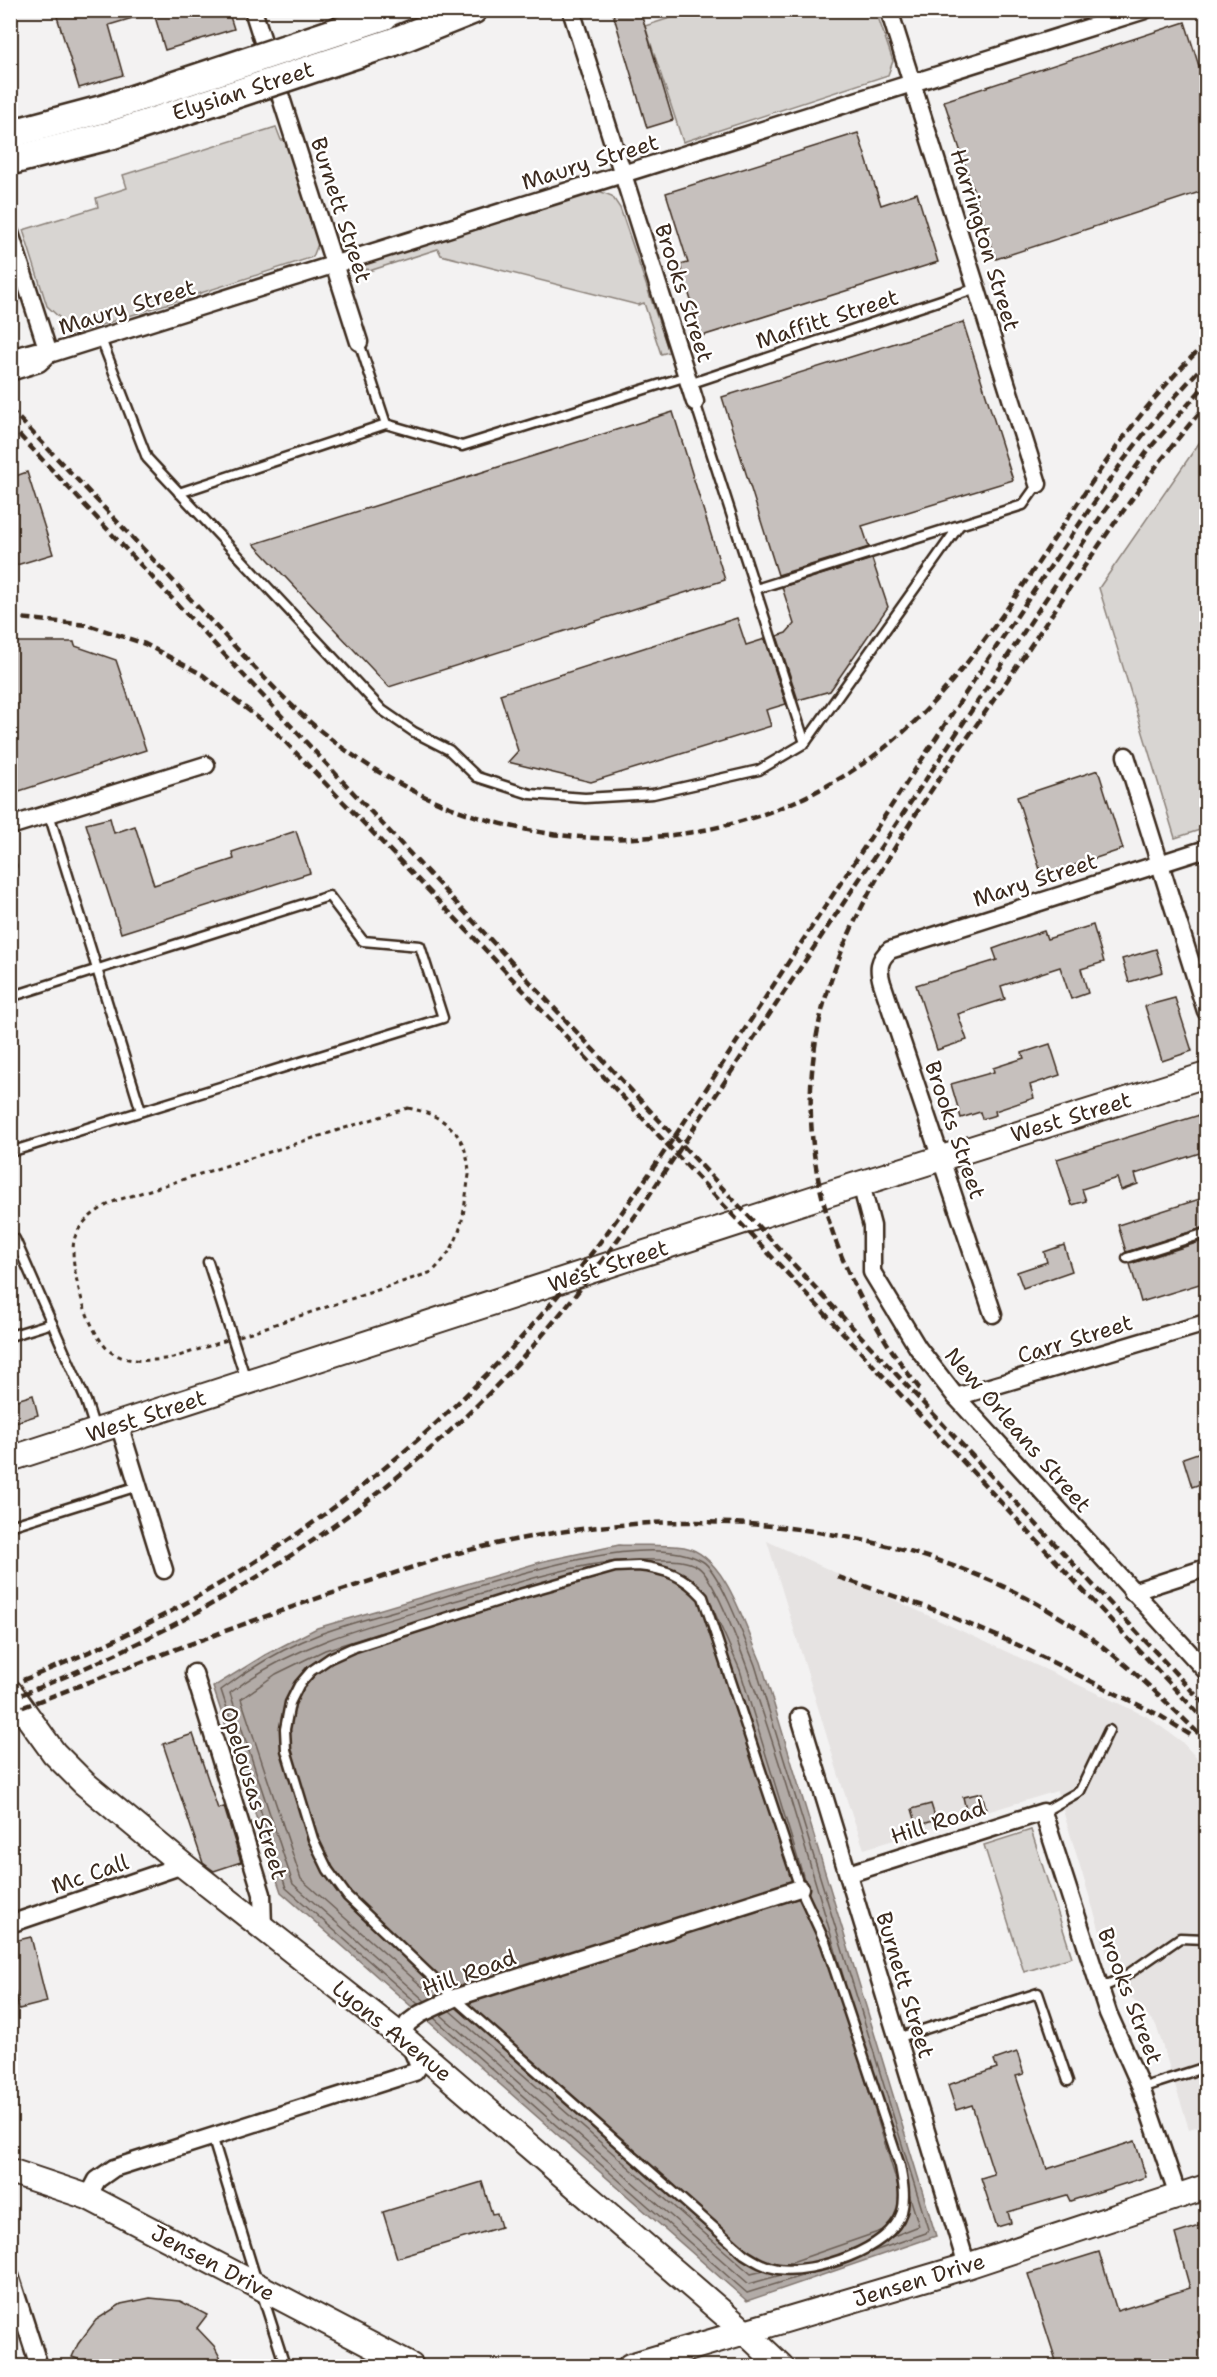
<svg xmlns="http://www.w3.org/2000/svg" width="1217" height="2377" viewBox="0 0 1217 2377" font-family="'Shantell Sans',sans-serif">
  <rect width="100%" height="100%" fill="#f3f2f2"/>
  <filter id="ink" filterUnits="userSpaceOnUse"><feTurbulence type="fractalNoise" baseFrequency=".0167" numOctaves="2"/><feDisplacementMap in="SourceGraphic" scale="12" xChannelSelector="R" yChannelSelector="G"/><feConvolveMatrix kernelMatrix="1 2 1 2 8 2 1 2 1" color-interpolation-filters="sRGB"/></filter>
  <g filter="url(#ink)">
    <polygon fill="#e6e3e2" points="767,1541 1146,1716 1181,1741 1206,1768 1206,2124 1189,2129 1156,2025 1127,1993 1120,1970 1109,1961 1057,1791 864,1849 842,1786"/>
    <g fill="#d8d5d2" stroke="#8a8078" stroke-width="1.5">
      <polygon points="692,11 876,11 893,61 888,75 683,142 645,26"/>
      <polygon points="276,127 281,140 285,140 289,145 318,244 313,257 76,333 47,306 23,230 98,207 96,198 127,188 123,175"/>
      <polygon points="599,191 612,196 620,208 669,352 661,354 644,303 638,305 441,255 438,249 369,271 368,269 364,270 362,264"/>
      <polygon points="1206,433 1206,828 1175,838 1099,588"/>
      <polygon points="1031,1830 1072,1957 1024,1972 984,1845"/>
    </g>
    <path fill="#b2aba7" stroke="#827770" stroke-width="1.5" d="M619 1545C640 1546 664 1544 684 1547 726 1555 745 1627 761 1662L936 2236 747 2301 281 1892 213 1687 265 1655 317 1628 544 1561Z"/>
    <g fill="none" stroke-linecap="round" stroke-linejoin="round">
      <g stroke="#6b5e55" stroke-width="1.5">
        <polyline points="714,1611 740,1670 804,1879"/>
        <polyline points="379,1633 325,1650 276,1674 241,1699 301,1879 434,1997"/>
        <path d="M425 2001 293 1884 230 1693C302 1637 396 1619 482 1593 540 1576 596 1558 656 1560 670 1560 685 1559 698 1567 736 1592 825 1919 845 1982"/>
        <path d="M418 2004 286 1888 221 1690C250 1668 286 1647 320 1634 355 1621 393 1612 429 1601 490 1583 645 1528 702 1561 720 1571 746 1643 755 1665L928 2229 926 2233 871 2252"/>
        <polyline points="450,2011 751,2274 764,2271"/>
        <polyline points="441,2015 749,2284 781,2275"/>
        <polyline points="434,2018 747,2293 808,2274"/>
        <polyline points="863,2072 898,2186"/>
        <polyline points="891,2237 919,2226 909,2194"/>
        <polyline points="786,2264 881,2231"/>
      </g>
    </g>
    <g fill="#c6c0bd" stroke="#3b2a1e" stroke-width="1.5">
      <polygon points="55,10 145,10 146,14 109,25 123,75 79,88"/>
      <polygon points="153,10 228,10 234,29 165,50"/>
      <polygon points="612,10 640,10 673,120 647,128"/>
      <polygon points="1185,22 1206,88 1206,190 996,259 944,101"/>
      <polygon points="858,133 881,205 917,193 938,262 702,336 680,265 688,263 666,193"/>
      <polygon points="963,322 1013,480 862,526 869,547 778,575 722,397"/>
      <polygon points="673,412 725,580 389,687 254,544"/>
      <polygon points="27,472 53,554 10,567 10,478"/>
      <polygon points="872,559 888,607 830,691 798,700 777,636 786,633 794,624 782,587"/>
      <polygon points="737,618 746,645 765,639 786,704 766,710 771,726 591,782 508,762 518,751 500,694"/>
      <polygon points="10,642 74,642 75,646 116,660 146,750 10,794"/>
      <polygon points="1098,770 1123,849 1042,876 1017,797"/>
      <polygon points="110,818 114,833 135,826 154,885 234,859 232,852 296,831 310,873 121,933 86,824"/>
      <polygon points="1093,925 1104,962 1081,969 1088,993 1071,999 1060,967 1001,986 1005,999 958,1014 967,1040 937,1050 916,985 997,960 993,949 1023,938 1044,931 1047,939"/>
      <polygon points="1156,949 1163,972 1129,982 1122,959"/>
      <polygon points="1175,998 1192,1051 1162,1061 1145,1006"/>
      <polygon points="1050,1044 1060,1075 1030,1085 1034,1098 995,1111 996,1115 982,1119 980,1112 961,1118 951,1084 994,1072 993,1068 1024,1058 1022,1053"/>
      <polygon points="1206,1113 1206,1151 1135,1174 1138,1184 1121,1190 1117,1178 1082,1189 1086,1201 1072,1205 1057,1159"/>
      <polygon points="1206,1197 1206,1227 1126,1252 1118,1225"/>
      <polygon points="1206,1240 1206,1282 1141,1302 1130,1264"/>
      <polygon points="1064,1245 1072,1271 1023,1288 1017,1272 1047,1262 1044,1252"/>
      <polygon points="33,1395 38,1415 10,1424 10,1402"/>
      <polygon points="1206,1450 1206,1482 1192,1487 1183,1458"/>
      <polygon points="193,1734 218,1809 224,1807 241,1862 214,1871 203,1863 163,1744"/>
      <polygon points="982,1793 986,1809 967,1814 963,1797"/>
      <polygon points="931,1804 936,1820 917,1826 912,1809"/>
      <polygon points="31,1937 47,2002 19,2009 10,1973 10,1942"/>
      <polygon points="1017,2052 1024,2074 1016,2076 1047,2169 1135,2141 1146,2177 1070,2201 1067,2195 1008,2212 1011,2223 997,2227 981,2178 994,2174 972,2105 956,2110 948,2085 997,2068 994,2060"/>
      <polygon points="482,2182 492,2214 497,2213 501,2227 397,2258 383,2212"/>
      <polygon points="1206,2224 1206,2329 1198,2332 1206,2367 1058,2367 1028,2274 1099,2252 1117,2311 1190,2288 1175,2234"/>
      <polygon points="150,2298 180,2301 207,2315 197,2328 214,2346 225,2367 88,2367 89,2363 72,2357 78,2344 96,2320 121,2304"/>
    </g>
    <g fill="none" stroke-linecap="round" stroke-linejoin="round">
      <defs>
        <g id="lane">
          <polyline points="269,69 313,54"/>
          <polyline points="101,339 147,458 382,710 414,732 449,750 477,777 530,794 585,798 653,794 759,770 805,743 695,402"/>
          <polyline points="359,342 386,424"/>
          <polyline points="689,384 977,288"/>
          <polyline points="179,493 386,424 462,446 687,376"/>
          <polyline points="756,589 1023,505 1038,484"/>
          <polyline points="805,743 959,526"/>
          <polyline points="49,814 141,1111"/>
          <polyline points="10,866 11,866"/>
          <polyline points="10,997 329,896 363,941 420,946 443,1018 10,1152"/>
          <polyline points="10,1237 15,1239 86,1401 95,1429"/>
          <polyline points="1127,1258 1206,1233"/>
          <polyline points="208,1262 246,1380"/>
          <polyline points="10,1336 52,1323"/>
          <polyline points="10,1526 138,1486"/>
          <path d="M638 1566C667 1569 684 1576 703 1597L800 1888 826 1944 900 2166C903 2182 906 2197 902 2212 890 2250 813 2274 778 2269 765 2267 755 2261 744 2254L454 1998 347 1896 328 1870 313 1839 286 1750 285 1729 290 1703 299 1685 311 1671 330 1658 352 1648 523 1593 615 1567Z"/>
          <polyline points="1043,1812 1080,1791 1109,1730"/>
          <polyline points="1100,1988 1121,1979 1180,1938 1206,1939"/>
          <polyline points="897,2038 1038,1993 1068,2081"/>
          <polyline points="1141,2088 1206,2067"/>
          <polyline points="212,2136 256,2279"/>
          <polyline points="262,2294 285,2366"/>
        </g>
        <g id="street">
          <polyline points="253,10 359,342"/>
          <polyline points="571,10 695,402"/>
          <polyline points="889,10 1038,484"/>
          <polyline points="10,233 49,354"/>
          <polyline points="10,358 36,351 49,354"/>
          <polyline points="10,372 39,363 49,354 1145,10"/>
          <polyline points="1126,756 1206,1011"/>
          <polyline points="10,826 206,765"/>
          <polyline points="861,1184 872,1226 872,1272 918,1348 956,1397 1206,1671"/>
          <path d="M993 1314 882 983C878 969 878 960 890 950L1206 849"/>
          <polyline points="956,1397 1206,1323"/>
          <polyline points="119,1424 164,1570"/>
          <polyline points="1132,1592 1206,1568"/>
          <polyline points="194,1673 262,1894 263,1927"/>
          <polyline points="800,1717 967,2266"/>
          <polyline points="848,1874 1043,1812 1108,2013 1140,2085 1178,2196"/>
          <polyline points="10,1924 183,1865"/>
          <polyline points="88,2197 97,2180 114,2168 415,2072 419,2066 404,2031 408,2023 420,2014 454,1998 800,1888"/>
          <polyline points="10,2276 39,2366"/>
        </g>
        <g id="secondary">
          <polyline points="10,1459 821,1196 1206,1075"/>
          <polyline points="10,1692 54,1753 84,1783 183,1865 407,2041 745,2332 781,2366"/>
          <polyline points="10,2171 88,2197 411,2366"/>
          <polyline points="630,2366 967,2266 1206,2187"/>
        </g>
        <polyline id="primary" points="393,42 473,10"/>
      </defs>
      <use href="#lane" stroke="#3b2a1e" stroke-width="13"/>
      <use href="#street" stroke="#3b2a1e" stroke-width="21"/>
      <use href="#secondary" stroke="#3b2a1e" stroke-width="28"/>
      <use href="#primary" stroke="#3b2a1e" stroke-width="32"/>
      <path stroke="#3b2a1e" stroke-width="3" stroke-dasharray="4.5 4.5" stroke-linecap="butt" d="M408 1108C445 1115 468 1134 469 1175 462 1217 465 1240 432 1272L173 1358C153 1360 133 1364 114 1354 90 1342 66 1262 75 1237 82 1219 99 1209 115 1201Z"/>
      <use href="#lane" stroke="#fff" stroke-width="8"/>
      <use href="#street" stroke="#fff" stroke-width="16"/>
      <use href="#secondary" stroke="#fff" stroke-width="24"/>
      <use href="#primary" stroke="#fff" stroke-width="27"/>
      <g stroke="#3b2a1e" stroke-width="4.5" stroke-dasharray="9 4.5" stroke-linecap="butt">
        <path d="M10 409C72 474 134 539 196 605 230 641 264 679 300 713 406 810 545 855 687 833 779 819 865 775 928 708 1033 596 1094 449 1206 343"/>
        <polyline points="10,425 1206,1706"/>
        <polyline points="10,617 88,625 145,644 203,675 274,730 479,943 1206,1722"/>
        <path d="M920 1389C823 1266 779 1118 836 966 872 868 945 771 1004 685 1069 590 1131 492 1206 405"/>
        <polyline points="838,1577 935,1610 1018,1645 1159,1715 1192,1736"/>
        <path d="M10 1685C230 1601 426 1461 573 1277 650 1180 716 1073 784 969 896 800 1006 628 1123 461L1157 417 1206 362"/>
        <path d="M10 1699C205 1624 386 1510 526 1354 566 1309 602 1261 638 1212L1103 513 1149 449 1206 384"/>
        <path d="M10 1712C124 1669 236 1625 351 1587 388 1576 425 1562 462 1552 586 1520 715 1512 841 1536 917 1550 992 1575 1058 1616 1113 1649 1161 1696 1206 1741"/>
      </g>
      <defs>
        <g id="primary-bridge">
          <polyline points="10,134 104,109 384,16"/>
          <polyline points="10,161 112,135 393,42"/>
        </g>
      </defs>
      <use href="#primary-bridge" stroke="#3b2a1e" stroke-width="32" stroke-linecap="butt"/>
      <use href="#primary-bridge" stroke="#fff" stroke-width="27"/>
    </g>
  </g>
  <g text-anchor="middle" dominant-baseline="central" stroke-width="5" stroke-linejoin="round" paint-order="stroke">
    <g font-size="22" fill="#3b2a1e" stroke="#fff">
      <text transform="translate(243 91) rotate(-18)">Elysian Street</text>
      <text transform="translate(590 162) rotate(-17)">Maury Street</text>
      <text transform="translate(341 210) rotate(72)">Burnett Street</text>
      <text transform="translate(985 240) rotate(73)">Harrington Street</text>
      <text transform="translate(684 293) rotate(72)">Brooks Street</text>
      <text transform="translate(127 307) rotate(-17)">Maury Street</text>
      <text transform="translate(827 319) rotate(-18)">Maffitt Street</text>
      <text transform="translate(1035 880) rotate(-18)">Mary Street</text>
      <text transform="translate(1071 1117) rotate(-17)">West Street</text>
      <text transform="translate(955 1130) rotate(71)">Brooks Street</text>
      <text transform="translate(608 1266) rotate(-18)">West Street</text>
      <text transform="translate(1075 1339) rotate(-17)">Carr Street</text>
      <text transform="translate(146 1416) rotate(-18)">West Street</text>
      <text transform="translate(1018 1430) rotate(49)">New Orleans Street</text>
      <text transform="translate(254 1793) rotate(73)">Opelousas Street</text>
      <text transform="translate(938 1822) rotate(-18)">Hill Road</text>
      <text transform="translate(90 1874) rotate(-19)">Mc Call</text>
      <text transform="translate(469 1973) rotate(-20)">Hill Road</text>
      <text transform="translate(905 1985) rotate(73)">Burnett Street</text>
      <text transform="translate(1130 1996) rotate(69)">Brooks Street</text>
      <text transform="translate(392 2031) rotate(39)">Lyons Avenue</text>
      <text transform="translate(213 2263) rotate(28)">Jensen Drive</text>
      <text transform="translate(919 2280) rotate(-17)">Jensen Drive</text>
    </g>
  </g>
  <rect width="1217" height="2377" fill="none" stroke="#fff" stroke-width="36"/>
  <rect x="18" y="18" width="1181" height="2341" fill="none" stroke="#3b2a1e" stroke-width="2" filter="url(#ink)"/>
</svg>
